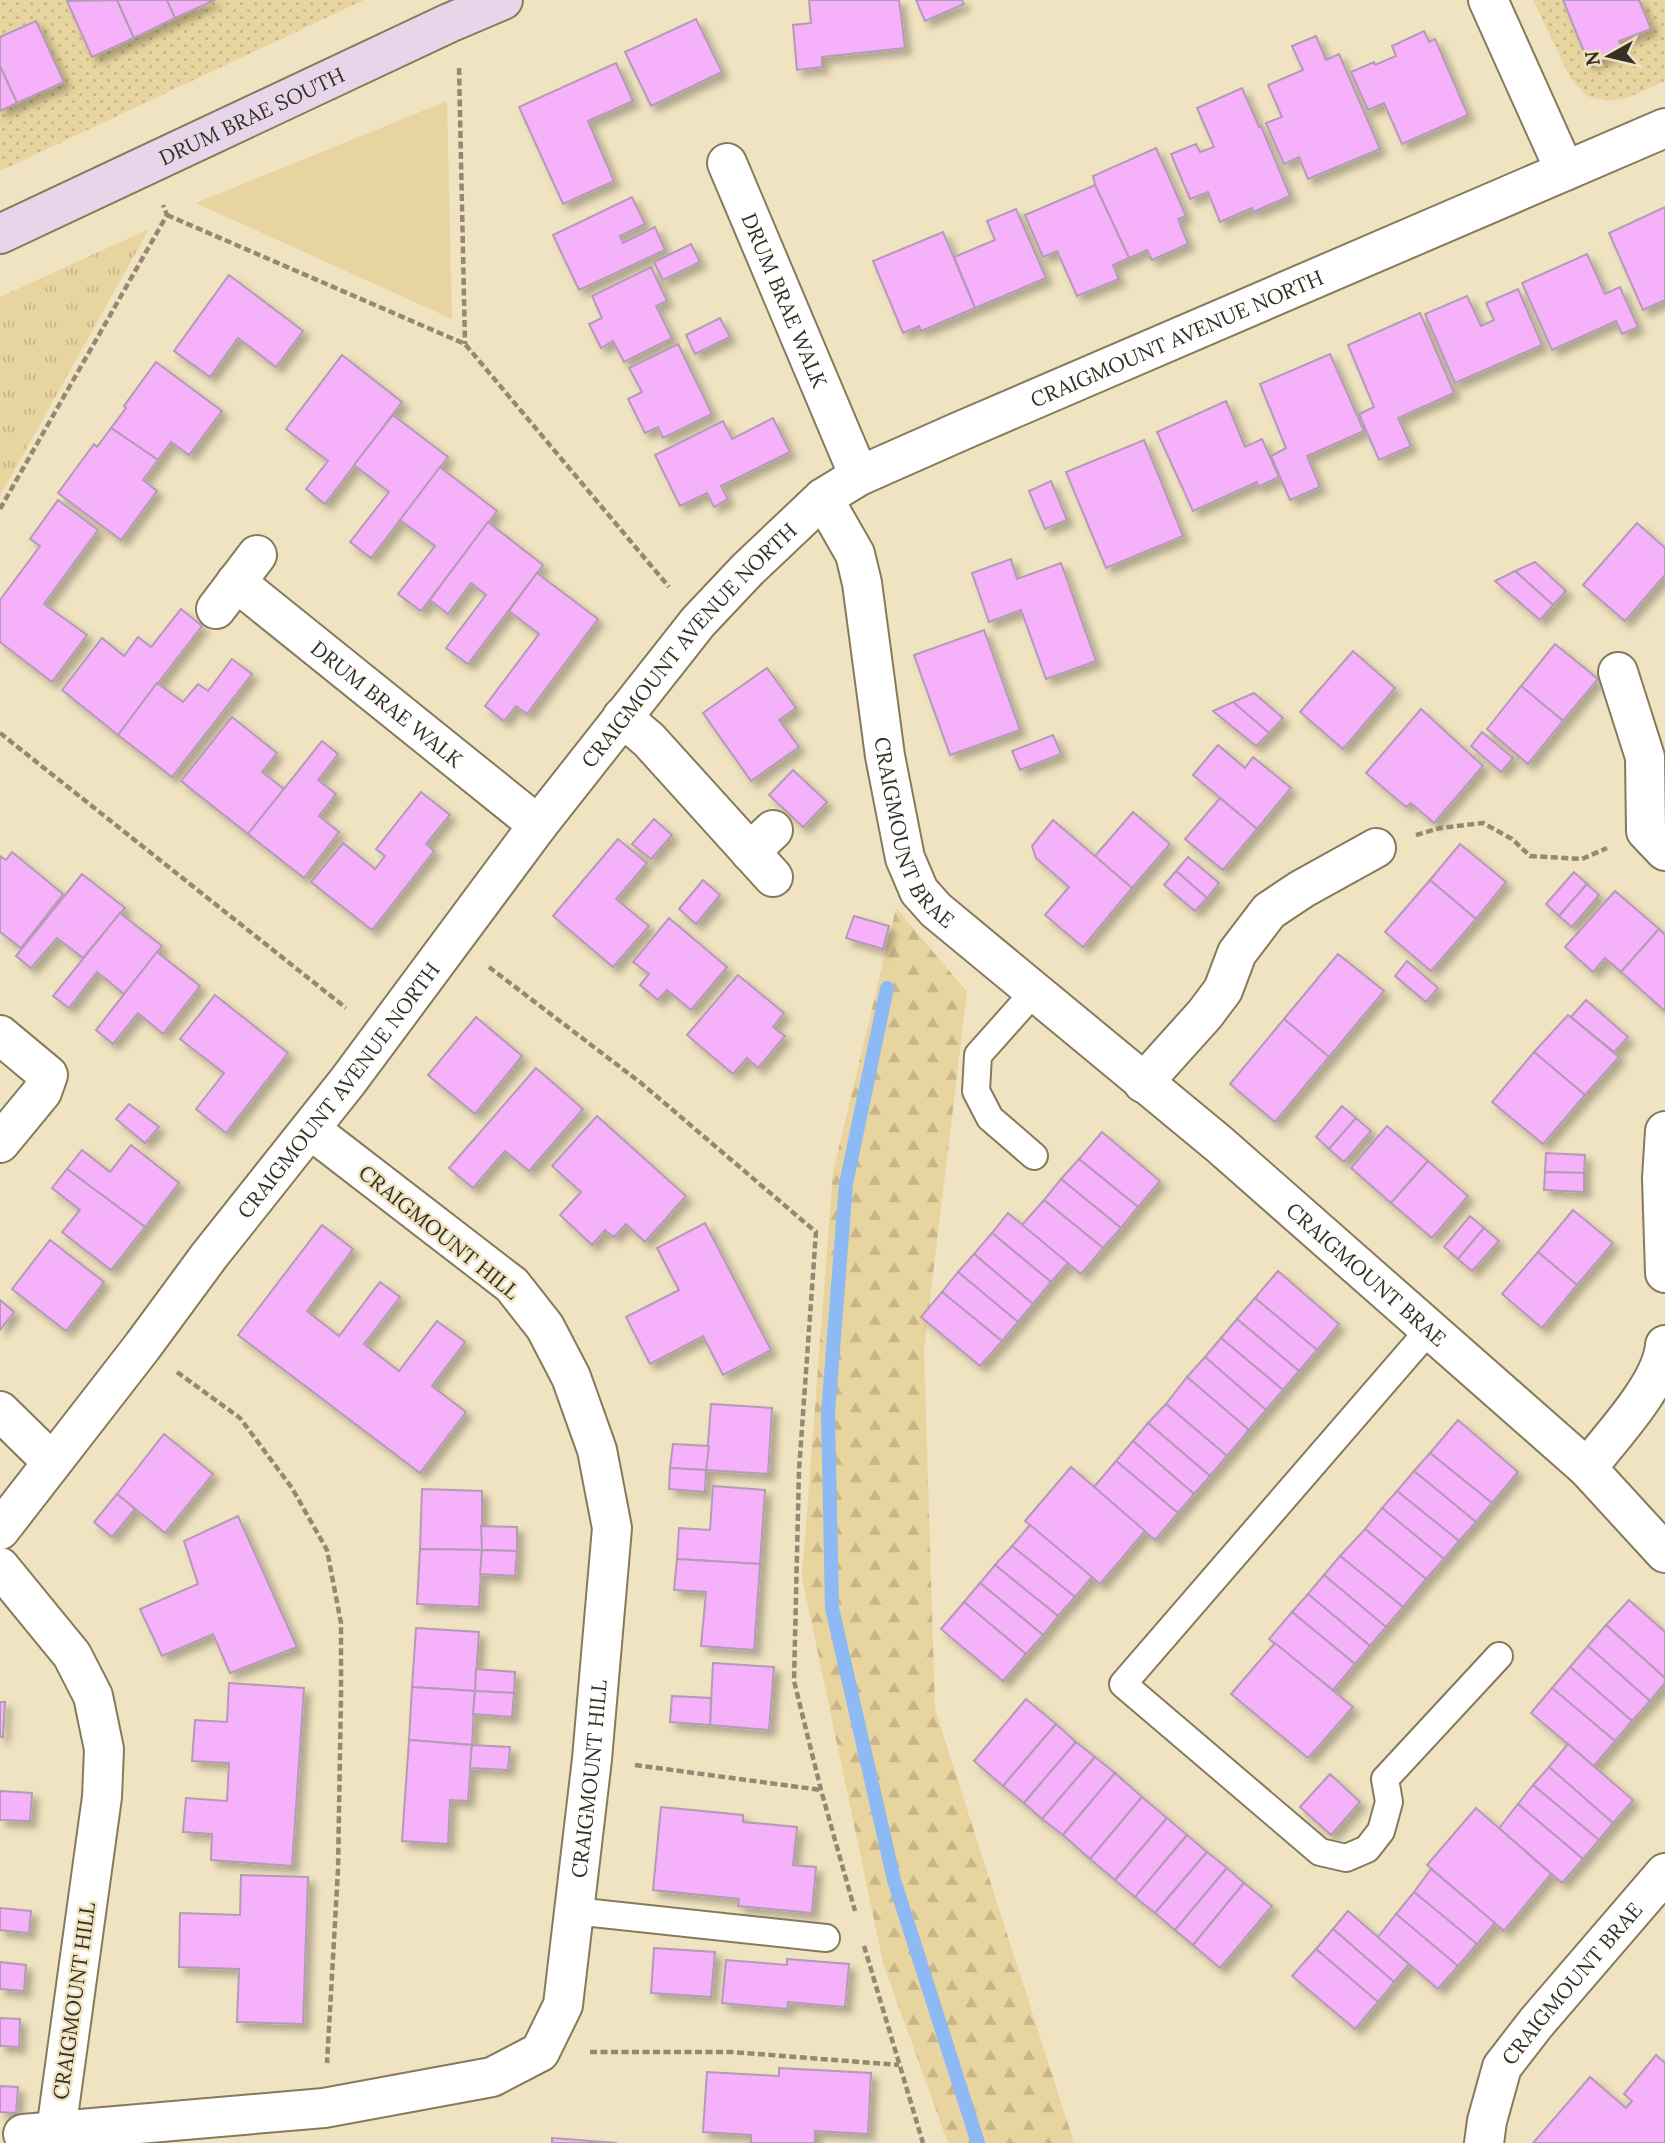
<svg xmlns="http://www.w3.org/2000/svg" width="1665" height="2143" viewBox="0 0 1665 2143" font-family="Lora,serif">
  <defs>
    <pattern id="forest-firs" width="22" height="20" patternUnits="userSpaceOnUse" patternTransform="scale(1.75)"><rect width="22" height="20" fill="#e8d49e"/><path d="M5 1l3.5 6h-7zM16 11l3.5 6h-7z" fill="#c8b688"/></pattern>
    <pattern id="park-tufts" width="24" height="20" patternUnits="userSpaceOnUse" patternTransform="scale(1.75)"><rect width="24" height="20" fill="#e8d49e"/><path d="M3 7l-1-3M5 7V3M7 7l1-3M15 17l-1-3M17 17v-4M19 17l1-3" fill="none" stroke="#c8b688"/></pattern>
    <pattern id="garden-dots" width="8" height="8" patternUnits="userSpaceOnUse" patternTransform="scale(1.75)"><rect width="8" height="8" fill="#e8d49e"/><path d="M2 2h.1M6 6h.1" fill="none" stroke="#c8b688" stroke-width="1.8" stroke-linecap="round"/></pattern>
    <filter id="shadow"><feDropShadow dx="6" dy="6" stdDeviation="3.5" flood-color="#0004"/></filter>
  </defs>
  <rect width="100%" height="100%" fill="#f0e3c1"/>
  <polygon fill="#e8d49e" points="447,101 452,319 196,203"/>
  <polygon fill="url(#forest-firs)" points="896,908 967,992 924,1349 935,1709 1074,2143 948,2143 883,1963 802,1577 833,1172"/>
  <polygon fill="url(#park-tufts)" points="149,229 0,496 0,297"/>
  <g fill="url(#garden-dots)">
    <polygon points="0,0 364,0 0,171"/>
    <polygon points="1533,0 1665,0 1665,81 1627,98 1608,101 1587,96 1571,79"/>
  </g>
  <g fill="none" stroke-linecap="round" stroke-linejoin="round">
    <polyline stroke="#8dbaf4" stroke-width="14" points="887,988 846,1184 828,1413 832,1608 894,1880 978,2143"/>
  </g>
  <g fill="#f5b1f9" stroke="#b49bb5" stroke-width="2" filter="url(#shadow)">
    <polygon points="117,0 134,38 92,57 67,1"/>
    <polygon points="117,0 167,0 175,18 134,38"/>
    <polygon points="167,0 215,0 175,18"/>
    <polygon points="809,0 899,0 905,48 822,57 822,67 797,70 793,25 811,23"/>
    <polygon points="916,0 962,0 964,4 925,21"/>
    <polygon points="1563,0 1639,0 1651,29 1619,41 1623,50 1589,64"/>
    <polygon points="696,19 722,72 651,106 625,52"/>
    <polygon points="36,21 64,82 17,103 0,66 0,37"/>
    <polygon points="1424,31 1429,42 1435,39 1468,115 1402,144 1384,103 1368,110 1351,72 1374,62 1375,65 1396,56 1392,46"/>
    <polygon points="1316,36 1326,60 1339,54 1380,149 1308,179 1299,157 1284,164 1266,123 1282,117 1268,85 1303,70 1292,46"/>
    <polygon points="616,63 633,101 588,121 614,181 563,204 519,107"/>
    <polygon points="0,66 17,103 0,111"/>
    <polygon points="1242,88 1259,127 1261,126 1290,196 1253,212 1252,208 1220,222 1208,192 1190,199 1171,154 1196,144 1200,152 1214,147 1197,108"/>
    <polygon points="1156,148 1186,216 1178,219 1188,244 1152,260 1147,250 1129,258 1095,185 1093,176"/>
    <polygon points="1095,185 1129,258 1113,265 1119,279 1077,296 1057,251 1043,257 1025,215"/>
    <polygon points="632,197 645,224 620,236 623,243 655,227 665,250 579,290 553,235"/>
    <polygon points="1665,207 1665,300 1643,310 1609,233"/>
    <polygon points="1016,209 1046,278 975,308 954,257 995,240 987,221"/>
    <polygon points="943,232 975,308 921,331 919,326 903,333 873,261"/>
    <polygon points="691,244 700,262 663,280 654,262"/>
    <polygon points="1587,254 1605,294 1620,287 1638,327 1622,334 1616,321 1552,350 1522,283"/>
    <polygon points="651,267 667,301 656,306 672,338 624,362 613,341 601,348 589,324 602,318 592,296"/>
    <polygon points="229,275 303,331 276,367 238,338 210,377 174,351"/>
    <polygon points="1518,289 1542,345 1455,383 1425,314 1467,296 1481,326 1494,320 1486,303"/>
    <polygon points="1420,313 1454,393 1398,418 1411,446 1379,460 1359,414 1374,407 1348,345"/>
    <polygon points="720,318 730,337 695,354 686,335"/>
    <polygon points="678,344 712,414 663,438 658,427 645,433 628,399 642,392 629,368"/>
    <polygon points="1330,354 1364,431 1307,456 1320,487 1290,500 1271,456 1286,448 1260,384"/>
    <polygon points="342,355 402,402 325,504 306,489 328,461 286,429"/>
    <polygon points="156,362 222,411 189,455 171,442 158,460 111,428 126,408 124,406"/>
    <polygon points="1226,401 1245,447 1262,439 1279,477 1258,487 1257,482 1193,511 1157,432"/>
    <polygon points="393,415 448,457 371,558 350,542 389,492 354,465"/>
    <polygon points="773,418 790,452 721,486 728,499 714,507 707,493 680,506 655,455 723,421 732,439"/>
    <polygon points="111,428 158,460 143,480 157,491 121,540 58,493 94,444 97,447"/>
    <polygon points="1144,440 1183,536 1106,568 1066,472"/>
    <polygon points="440,467 497,511 421,611 398,594 435,546 400,520"/>
    <polygon points="1051,481 1067,520 1045,529 1029,491"/>
    <polygon points="58,500 98,530 44,604 87,635 52,682 0,642 0,600 40,546 30,539"/>
    <polygon points="488,522 543,565 468,664 446,648 486,595 471,583 448,614 430,600"/>
    <polygon points="1637,523 1665,548 1665,575 1625,621 1583,585"/>
    <polygon points="1011,559 1017,579 1061,563 1096,661 1046,679 1021,610 989,622 972,573"/>
    <polygon points="1535,562 1566,591 1553,605 1515,571"/>
    <polygon points="1515,571 1553,605 1540,620 1495,581"/>
    <polygon points="537,573 598,619 527,714 516,706 504,721 485,706 539,634 509,611"/>
    <polygon points="181,609 202,626 118,735 62,690 102,638 124,656 138,637 151,647"/>
    <polygon points="984,630 1020,730 950,755 914,655"/>
    <polygon points="1555,644 1598,679 1563,721 1521,686"/>
    <polygon points="1353,651 1395,688 1343,749 1300,712"/>
    <polygon points="232,659 252,674 172,777 118,735 157,683 183,702 198,684 208,691"/>
    <polygon points="767,668 796,708 779,720 799,747 751,781 703,713"/>
    <polygon points="1521,686 1563,721 1528,764 1487,729"/>
    <polygon points="1254,693 1283,718 1269,733 1233,702"/>
    <polygon points="1233,702 1269,733 1256,746 1213,711"/>
    <polygon points="1421,709 1483,766 1434,823 1411,803 1406,807 1366,773"/>
    <polygon points="232,717 277,753 262,772 284,789 248,834 181,781"/>
    <polygon points="1482,732 1513,758 1501,772 1471,746"/>
    <polygon points="1053,735 1061,754 1020,770 1012,751"/>
    <polygon points="322,741 338,754 318,780 336,794 319,816 339,832 304,878 248,834"/>
    <polygon points="1218,745 1245,768 1253,757 1291,788 1257,829 1193,775"/>
    <polygon points="793,770 827,802 803,827 769,795"/>
    <polygon points="421,792 450,815 426,844 434,851 372,930 311,882 343,843 375,869 385,856 376,849"/>
    <polygon points="1220,798 1257,829 1223,870 1185,839"/>
    <polygon points="1133,812 1170,844 1132,888 1095,856"/>
    <polygon points="654,819 672,835 651,859 632,844"/>
    <polygon points="1053,820 1132,888 1083,947 1045,915 1069,887 1036,858 1032,846"/>
    <polygon points="618,839 647,863 616,899 649,926 613,967 553,916"/>
    <polygon points="1460,844 1506,882 1476,919 1430,880"/>
    <polygon points="12,852 63,894 21,948 0,932 0,856 6,860"/>
    <polygon points="1188,857 1219,883 1207,898 1176,871"/>
    <polygon points="1176,871 1207,898 1195,911 1164,885"/>
    <polygon points="1574,872 1587,884 1559,916 1546,904"/>
    <polygon points="82,874 125,908 83,958 57,938 31,968 16,956"/>
    <polygon points="703,880 720,895 696,924 679,909"/>
    <polygon points="1430,880 1476,919 1431,971 1385,932"/>
    <polygon points="1587,884 1599,895 1572,927 1559,916"/>
    <polygon points="1615,891 1659,929 1621,972 1605,958 1593,972 1565,947"/>
    <polygon points="120,913 162,946 124,994 97,972 69,1008 53,996"/>
    <polygon points="854,916 889,926 883,949 846,938"/>
    <polygon points="669,918 727,967 691,1010 667,990 658,1000 640,985 649,974 633,962"/>
    <polygon points="1659,929 1665,935 1665,1011 1621,972"/>
    <polygon points="157,952 200,986 163,1034 138,1013 113,1044 96,1030"/>
    <polygon points="1338,954 1384,991 1329,1057 1284,1019"/>
    <polygon points="1407,961 1438,988 1426,1002 1395,976"/>
    <polygon points="738,975 784,1013 773,1027 785,1036 758,1068 747,1058 733,1074 687,1035"/>
    <polygon points="215,995 288,1053 226,1133 196,1109 224,1073 180,1039"/>
    <polygon points="1586,1000 1628,1037 1614,1052 1571,1017"/>
    <polygon points="1568,1015 1619,1057 1585,1095 1534,1052"/>
    <polygon points="476,1017 522,1056 475,1114 428,1075"/>
    <polygon points="1284,1019 1329,1057 1275,1122 1230,1084"/>
    <polygon points="1534,1052 1585,1095 1543,1144 1492,1102"/>
    <polygon points="536,1068 583,1109 529,1171 505,1151 473,1188 449,1168"/>
    <polygon points="129,1104 159,1127 145,1143 116,1119"/>
    <polygon points="1342,1106 1356,1118 1329,1149 1316,1137"/>
    <polygon points="597,1116 686,1196 645,1242 626,1224 614,1237 605,1230 592,1245 560,1215 581,1192 552,1166"/>
    <polygon points="1356,1118 1371,1131 1344,1162 1329,1149"/>
    <polygon points="1387,1126 1428,1161 1391,1203 1351,1168"/>
    <polygon points="1102,1132 1160,1181 1138,1207 1079,1159"/>
    <polygon points="131,1145 179,1183 145,1227 67,1169 82,1150 110,1172"/>
    <polygon points="1546,1153 1585,1155 1584,1173 1545,1172"/>
    <polygon points="1079,1159 1138,1207 1121,1228 1061,1179"/>
    <polygon points="1428,1161 1468,1196 1432,1238 1391,1203"/>
    <polygon points="67,1169 145,1227 111,1270 62,1232 80,1210 52,1188"/>
    <polygon points="1545,1172 1584,1173 1584,1192 1544,1190"/>
    <polygon points="1061,1179 1121,1228 1103,1248 1044,1200"/>
    <polygon points="1044,1200 1103,1248 1081,1274 1022,1225"/>
    <polygon points="1573,1210 1613,1243 1577,1285 1538,1252"/>
    <polygon points="1008,1213 1068,1263 1051,1282 992,1233"/>
    <polygon points="1470,1216 1484,1228 1458,1259 1444,1247"/>
    <polygon points="705,1223 771,1350 723,1375 703,1336 650,1364 626,1317 679,1290 657,1248"/>
    <polygon points="322,1225 353,1249 307,1311 339,1336 380,1282 400,1297 364,1344 399,1371 437,1321 465,1342 432,1386 466,1412 420,1473 238,1335"/>
    <polygon points="1484,1228 1499,1241 1472,1271 1458,1259"/>
    <polygon points="992,1233 1051,1282 1033,1304 974,1254"/>
    <polygon points="50,1240 104,1282 66,1331 12,1289"/>
    <polygon points="1538,1252 1577,1285 1542,1328 1502,1294"/>
    <polygon points="974,1254 1033,1304 1018,1322 958,1272"/>
    <polygon points="1278,1271 1339,1324 1317,1350 1255,1298"/>
    <polygon points="958,1272 1018,1322 1002,1341 942,1292"/>
    <polygon points="942,1292 1002,1341 980,1366 921,1317"/>
    <polygon points="1255,1298 1317,1350 1299,1371 1237,1319"/>
    <polygon points="0,1300 14,1312 0,1330"/>
    <polygon points="1237,1319 1299,1371 1283,1390 1221,1338"/>
    <polygon points="1221,1338 1283,1390 1266,1410 1205,1357"/>
    <polygon points="1205,1357 1266,1410 1249,1430 1187,1377"/>
    <polygon points="1187,1377 1249,1430 1227,1456 1166,1404"/>
    <polygon points="711,1404 772,1408 768,1474 706,1470"/>
    <polygon points="1166,1404 1227,1456 1210,1476 1148,1423"/>
    <polygon points="1458,1420 1518,1472 1492,1503 1430,1453"/>
    <polygon points="1148,1423 1210,1476 1194,1494 1133,1441"/>
    <polygon points="164,1434 213,1474 165,1533 117,1494"/>
    <polygon points="1133,1441 1194,1494 1178,1513 1116,1461"/>
    <polygon points="673,1444 709,1446 706,1470 670,1468"/>
    <polygon points="1430,1453 1492,1503 1476,1522 1414,1471"/>
    <polygon points="1116,1461 1178,1513 1155,1540 1094,1487"/>
    <polygon points="1071,1467 1145,1531 1100,1584 1025,1521"/>
    <polygon points="670,1468 706,1470 705,1492 669,1489"/>
    <polygon points="1414,1471 1476,1522 1459,1541 1397,1491"/>
    <polygon points="713,1486 765,1490 760,1564 677,1559 679,1528 710,1530"/>
    <polygon points="422,1489 482,1491 482,1550 420,1549"/>
    <polygon points="1397,1491 1459,1541 1444,1559 1382,1508"/>
    <polygon points="117,1494 135,1509 112,1537 94,1522"/>
    <polygon points="1382,1508 1444,1559 1426,1579 1365,1529"/>
    <polygon points="238,1516 297,1647 230,1673 213,1634 162,1656 140,1609 198,1584 184,1541"/>
    <polygon points="1030,1525 1092,1577 1075,1597 1012,1546"/>
    <polygon points="481,1526 517,1527 517,1551 482,1550"/>
    <polygon points="1365,1529 1426,1579 1403,1607 1340,1556"/>
    <polygon points="1012,1546 1075,1597 1058,1616 995,1565"/>
    <polygon points="420,1549 482,1550 479,1607 417,1604"/>
    <polygon points="482,1550 517,1551 515,1576 480,1574"/>
    <polygon points="1340,1556 1403,1607 1386,1627 1324,1575"/>
    <polygon points="677,1559 760,1564 754,1650 701,1646 706,1592 674,1590"/>
    <polygon points="995,1565 1058,1616 1043,1635 980,1583"/>
    <polygon points="1324,1575 1386,1627 1370,1646 1308,1594"/>
    <polygon points="980,1583 1043,1635 1026,1654 964,1602"/>
    <polygon points="1308,1594 1370,1646 1355,1664 1292,1612"/>
    <polygon points="1629,1600 1665,1632 1665,1678 1606,1625"/>
    <polygon points="964,1602 1026,1654 1003,1681 941,1629"/>
    <polygon points="1292,1612 1355,1664 1333,1690 1269,1639"/>
    <polygon points="1606,1625 1665,1678 1665,1683 1650,1701 1588,1646"/>
    <polygon points="416,1628 479,1632 475,1691 412,1687"/>
    <polygon points="1275,1643 1353,1707 1308,1758 1231,1694"/>
    <polygon points="1588,1646 1650,1701 1632,1721 1570,1667"/>
    <polygon points="713,1663 774,1667 769,1730 710,1725"/>
    <polygon points="1570,1667 1632,1721 1615,1741 1552,1688"/>
    <polygon points="476,1669 515,1672 514,1693 475,1691"/>
    <polygon points="229,1683 304,1688 292,1866 211,1860 212,1834 183,1832 186,1798 227,1801 229,1763 192,1761 195,1720 227,1722"/>
    <polygon points="412,1687 475,1691 472,1745 409,1740"/>
    <polygon points="1552,1688 1615,1741 1594,1766 1531,1713"/>
    <polygon points="475,1691 514,1693 512,1717 473,1714"/>
    <polygon points="672,1696 711,1698 710,1725 670,1722"/>
    <polygon points="1026,1699 1056,1724 1003,1786 974,1761"/>
    <polygon points="0,1702 5,1702 3,1737 0,1737"/>
    <polygon points="1056,1724 1076,1742 1024,1803 1003,1786"/>
    <polygon points="409,1740 472,1745 468,1801 450,1800 448,1844 402,1841"/>
    <polygon points="1076,1742 1095,1757 1042,1819 1024,1803"/>
    <polygon points="1568,1744 1633,1800 1613,1823 1549,1767"/>
    <polygon points="472,1745 510,1747 508,1770 470,1768"/>
    <polygon points="1095,1757 1115,1773 1063,1835 1042,1819"/>
    <polygon points="1549,1767 1613,1823 1599,1840 1533,1785"/>
    <polygon points="1115,1773 1142,1797 1090,1859 1063,1835"/>
    <polygon points="1330,1774 1360,1802 1331,1835 1300,1807"/>
    <polygon points="1533,1785 1599,1840 1583,1859 1518,1804"/>
    <polygon points="0,1791 32,1793 30,1821 0,1820"/>
    <polygon points="1142,1797 1167,1818 1115,1880 1090,1859"/>
    <polygon points="1518,1804 1583,1859 1562,1883 1499,1828"/>
    <polygon points="661,1807 743,1815 743,1822 797,1827 793,1865 816,1867 812,1913 738,1906 739,1899 653,1890"/>
    <polygon points="1476,1808 1551,1874 1504,1931 1427,1865"/>
    <polygon points="1167,1818 1187,1835 1135,1897 1115,1880"/>
    <polygon points="1187,1835 1207,1852 1155,1913 1135,1897"/>
    <polygon points="1207,1852 1227,1868 1175,1930 1155,1913"/>
    <polygon points="1227,1868 1244,1883 1193,1945 1175,1930"/>
    <polygon points="1431,1869 1495,1923 1477,1944 1414,1892"/>
    <polygon points="241,1875 308,1877 303,2024 237,2022 239,1969 179,1967 180,1913 240,1915"/>
    <polygon points="1244,1883 1272,1906 1220,1968 1193,1945"/>
    <polygon points="1414,1892 1477,1944 1458,1966 1396,1914"/>
    <polygon points="0,1908 31,1911 29,1933 0,1930"/>
    <polygon points="1348,1911 1409,1964 1394,1982 1333,1929"/>
    <polygon points="1396,1914 1458,1966 1438,1989 1378,1937"/>
    <polygon points="1333,1929 1394,1982 1378,2002 1316,1949"/>
    <polygon points="654,1948 715,1952 711,1997 651,1993"/>
    <polygon points="1316,1949 1378,2002 1355,2029 1292,1976"/>
    <polygon points="787,1959 849,1964 845,2007 788,2002 787,2009 722,2003 726,1960 787,1965"/>
    <polygon points="0,1962 26,1965 24,1991 0,1989"/>
    <polygon points="0,2018 20,2019 19,2047 0,2046"/>
    <polygon points="1656,2055 1665,2063 1665,2143 1533,2143 1590,2077 1626,2108 1632,2101 1624,2094"/>
    <polygon points="779,2068 871,2073 868,2134 815,2131 815,2143 751,2143 751,2135 703,2132 707,2072 779,2076"/>
    <polygon points="0,2086 18,2087 16,2113 0,2112"/>
    <polygon points="552,2138 617,2143 552,2143"/>
  </g>
  <g fill="none" stroke-linecap="round" stroke-linejoin="round">
    <defs>
      <g id="service">
        <polyline points="1034,1156 990,1118 976,1091 978,1055 1035,991"/>
        <polyline points="1429,1330 1123,1684 1320,1852 1346,1858 1367,1849 1381,1831 1389,1802 1385,1779 1499,1656"/>
        <polyline points="574,1911 826,1938"/>
      </g>
      <g id="minor">
        <polyline points="1488,0 1565,171"/>
        <path id="s1" d="M727 163 859 476"/>
        <path id="s2" d="M823 498 855 554 862 583 885 756 905 858 919 891 936 910 1219 1144 1587 1468 1665 1553"/>
        <path id="s3" d="M236 582 538 825"/>
        <polyline points="216,609 257,555"/>
        <polyline points="1618,672 1645,757 1646,831 1665,851"/>
        <polyline points="622,717 649,740 773,877"/>
        <polyline points="750,852 773,830"/>
        <polyline points="0,1035 48,1075 42,1092 0,1143"/>
        <polyline points="1143,1083 1205,1014 1223,990 1237,953 1269,911 1302,889 1376,848"/>
        <polyline points="1665,1131 1662,1178 1665,1273"/>
        <polyline points="0,1411 52,1462"/>
        <path d="M1587 1468C1612 1436 1662 1384 1665 1345"/>
        <path id="s4" d="M0 1530 142 1347 209 1256 348 1081 538 825 698 622 748 569 823 498 859 476 963 430 1665 128"/>
        <polyline points="0,1567 72,1655 93,1696 104,1749 102,1797 56,2131"/>
        <path id="s5" d="M23 2134 324 2108 492 2077 540 2052 563 2005 592 1759 612 1528 597 1450 571 1377 545 1327 512 1285 311 1130"/>
        <path id="s6" d="M1484 2143 1487 2121 1502 2067 1536 2023 1665 1873"/>
      </g>
      <g id="secondary">
        <path id="s7" d="M0 234 449 23 503 0"/>
      </g>
    </defs>
    <use href="#service" stroke="#867a5b" stroke-width="30"/>
    <use href="#minor" stroke="#867a5b" stroke-width="42"/>
    <use href="#secondary" stroke="#867a5b" stroke-width="42"/>
    <g stroke="#948a73" stroke-width="4.5" stroke-dasharray="7 3.5" stroke-linecap="butt">
      <polyline points="459,68 465,344"/>
      <polyline points="167,215 465,344 669,587"/>
      <polyline points="0,509 167,215 163,205"/>
      <polyline points="0,733 346,1008"/>
      <polyline points="1416,835 1440,828 1483,823 1512,839 1530,856 1582,859 1607,848"/>
      <polyline points="489,967 641,1083 816,1232 799,1470 794,1681 821,1790 855,1911"/>
      <polyline points="177,1372 240,1418 292,1488 327,1550 341,1623 341,1695 338,1870 327,2063"/>
      <polyline points="635,1765 821,1790"/>
      <polyline points="864,1946 923,2143"/>
      <polyline points="590,2052 732,2052 899,2065"/>
    </g>
    <use href="#service" stroke="#fff" stroke-width="26"/>
    <use href="#minor" stroke="#fff" stroke-width="38"/>
    <use href="#secondary" stroke="#e7d5e9" stroke-width="38"/>
  </g>
  <g text-anchor="middle" dominant-baseline="central" stroke-width="5" stroke-linejoin="round" paint-order="stroke">
    <g font-size="21" fill="#353023" stroke="#f0e3c1">
      <text stroke="none"><textPath href="#s7" startOffset="278">DRUM BRAE SOUTH</textPath></text>
      <text stroke="none"><textPath href="#s1" startOffset="149">DRUM BRAE WALK</textPath></text>
      <text stroke="none"><textPath href="#s4" startOffset="1710">CRAIGMOUNT AVENUE NORTH</textPath></text>
      <text stroke="none"><textPath href="#s4" startOffset="1122">CRAIGMOUNT AVENUE NORTH</textPath></text>
      <text stroke="none"><textPath href="#s3" startOffset="194">DRUM BRAE WALK</textPath></text>
      <text stroke="none"><textPath href="#s2" startOffset="352">CRAIGMOUNT BRAE</textPath></text>
      <text stroke="none"><textPath href="#s4" startOffset="555">CRAIGMOUNT AVENUE NORTH</textPath></text>
      <text transform="translate(439 1232) rotate(39)">CRAIGMOUNT HILL</text>
      <text stroke="none"><textPath href="#s2" startOffset="998">CRAIGMOUNT BRAE</textPath></text>
      <text stroke="none"><textPath href="#s5" startOffset="807">CRAIGMOUNT HILL</textPath></text>
      <text stroke="none"><textPath href="#s6" startOffset="187">CRAIGMOUNT BRAE</textPath></text>
      <text transform="translate(74 2001) rotate(-82)">CRAIGMOUNT HILL</text>
    </g>
  </g>
  <g transform="translate(1609 56) rotate(262)" stroke="#f0e3c1" stroke-width="5" paint-order="stroke">
  <path d="M0-5L12 26L0 18L-12 26Z" fill="#353023"/>
  <text y="-10" font-size="19" font-weight="bold" text-anchor="middle" fill="#353023">N</text>
  </g>
</svg>
